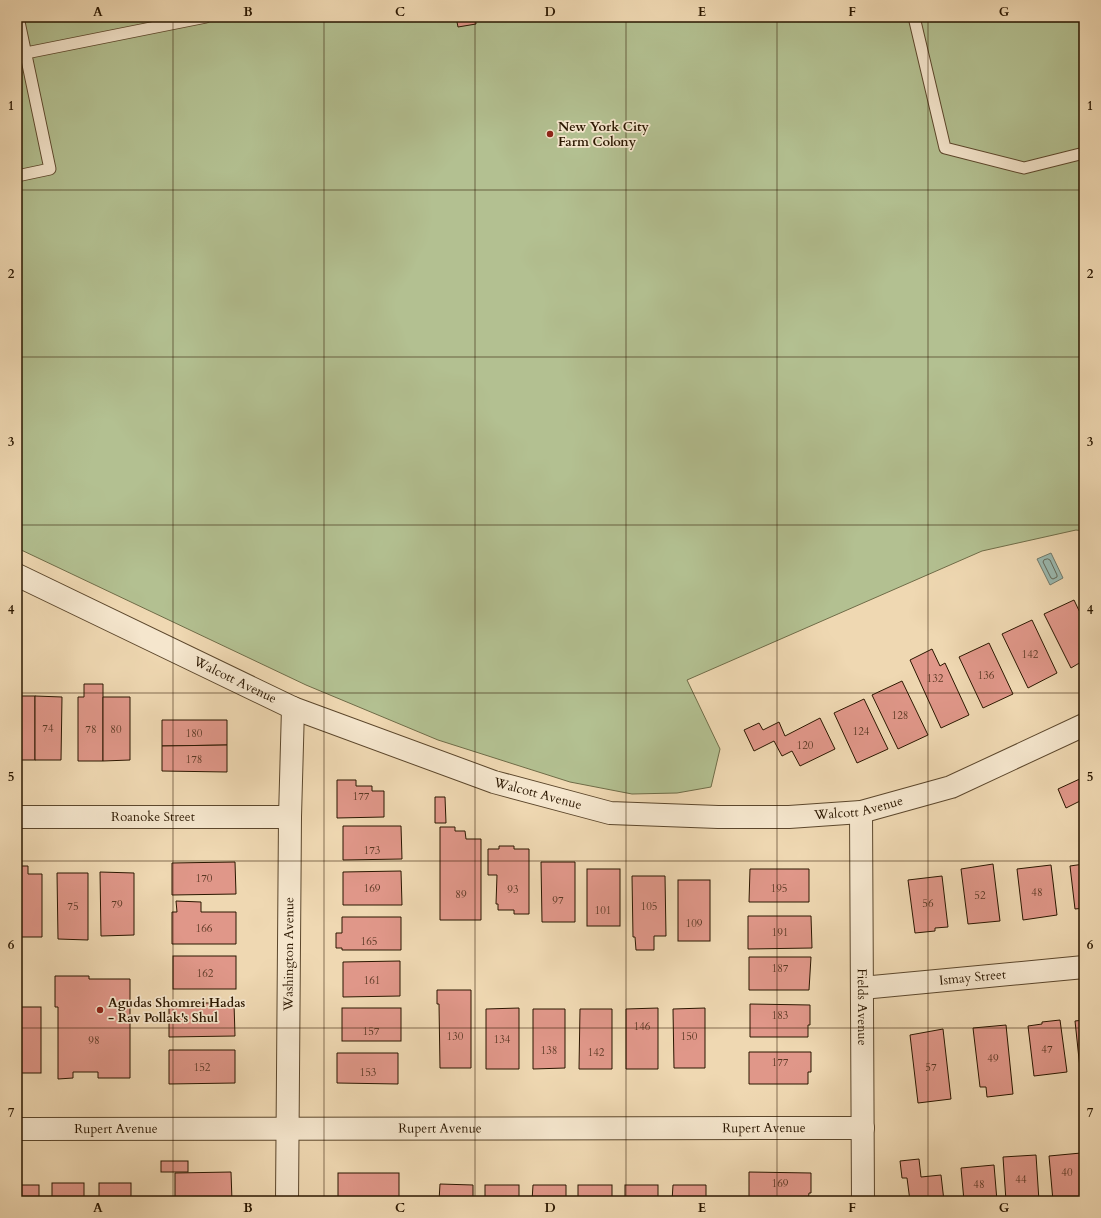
<svg xmlns="http://www.w3.org/2000/svg" width="1101" height="1218" viewBox="0 0 1101 1218" font-family="Cardo,serif">
  <rect width="100%" height="100%" fill="#efd8b2"/>
  <filter id="stains"><feTurbulence type="fractalNoise" baseFrequency=".005" numOctaves="4"/><feColorMatrix values="0 0 0 0 .2 0 0 0 0 .09 0 0 0 0 .02 0 0 0 .5 -.17"/></filter>
  <radialGradient id="worn" r=".72"><stop offset=".6" stop-color="#630" stop-opacity="0"/><stop offset="1" stop-color="#630" stop-opacity=".3"/></radialGradient>
  <polygon fill="#b3c091" stroke="#6f6c48" points="17,17 1084,17 1084,531 1076,530 982,551 687,680 720,749 711,787 677,793 632,794 570,782 438,740 306,685 17,548"/>
  <polygon fill="#9ab9b0" stroke="#6e786a" points="1051,553 1063,578 1050,585 1037,559"/>
  <g fill="none" stroke-linecap="round" stroke-linejoin="round">
    <polygon stroke="#626858" stroke-width="1" points="1048,559 1050,560 1057,575 1057,577 1053,579 1051,578 1043,562 1044,560"/>
  </g>
  <g fill="#e09789" stroke="#2b1700">
    <polygon points="456,17 475,17 476,24 458,27"/>
    <polygon points="1074,600 1084,621 1084,663 1082,664 1081,662 1071,668 1044,614"/>
    <polygon points="1032,620 1057,673 1028,688 1002,634"/>
    <polygon points="989,643 1013,694 983,708 959,657"/>
    <polygon points="932,649 940,666 945,663 969,715 941,728 910,660"/>
    <polygon points="902,681 928,735 898,749 872,695"/>
    <polygon points="84,684 103,684 103,761 78,761 78,697 84,697"/>
    <rect x="17" y="696" width="18" height="64"/>
    <polygon points="35,696 62,697 61,760 35,760"/>
    <polygon points="103,697 130,697 130,760 103,761"/>
    <polygon points="864,699 888,749 857,763 834,713"/>
    <polygon points="820,718 835,749 800,766 792,751 782,756 774,741 754,751 744,730 759,723 763,730 779,722 785,736"/>
    <polygon points="162,720 227,720 227,745 162,746"/>
    <polygon points="227,745 227,772 162,771 162,746"/>
    <polygon points="1084,777 1084,799 1066,808 1058,789"/>
    <polygon points="337,780 356,780 356,786 372,786 372,791 384,791 384,817 337,818"/>
    <polygon points="435,797 445,797 446,823 435,823"/>
    <polygon points="343,826 401,826 402,859 343,860"/>
    <polygon points="440,827 455,827 455,831 465,831 466,839 481,839 481,920 440,920"/>
    <polygon points="499,846 514,846 514,849 529,849 529,914 514,914 514,910 498,910 498,904 496,904 497,875 488,875 488,849 499,849"/>
    <polygon points="235,862 236,894 172,895 172,863"/>
    <polygon points="541,862 575,862 575,922 542,922"/>
    <polygon points="993,864 1000,921 968,924 961,869"/>
    <polygon points="1084,864 1084,908 1075,909 1070,866"/>
    <polygon points="1051,865 1057,915 1023,920 1017,869"/>
    <polygon points="17,866 28,866 28,874 42,874 42,937 17,937"/>
    <rect x="587" y="869" width="33" height="57"/>
    <polygon points="750,869 809,869 809,902 749,902"/>
    <polygon points="401,871 402,905 343,905 343,872"/>
    <polygon points="100,872 134,873 134,935 101,936"/>
    <polygon points="57,873 88,873 88,940 58,939"/>
    <polygon points="632,876 665,876 666,936 654,936 654,950 636,950 635,937 633,937"/>
    <polygon points="942,876 948,927 935,928 935,931 915,933 908,880"/>
    <rect x="678" y="880" width="32" height="61"/>
    <polygon points="176,901 201,902 201,912 236,912 236,944 172,944 172,912 177,912"/>
    <polygon points="748,916 811,916 812,948 748,949"/>
    <polygon points="342,917 401,917 401,950 342,950 342,948 336,948 336,933 342,933"/>
    <rect x="173" y="956" width="63" height="33"/>
    <polygon points="749,957 811,957 809,990 749,990"/>
    <polygon points="400,961 400,996 343,997 343,962"/>
    <polygon points="55,976 89,976 89,979 130,979 130,1078 98,1078 98,1072 73,1072 73,1078 58,1079 58,1007 55,1007"/>
    <polygon points="437,990 471,990 471,1068 440,1068 439,1004 437,1004"/>
    <polygon points="169,1003 234,1003 235,1036 169,1037"/>
    <polygon points="750,1004 810,1005 810,1025 808,1025 808,1037 750,1037"/>
    <rect x="17" y="1007" width="24" height="66"/>
    <rect x="342" y="1008" width="59" height="33"/>
    <polygon points="519,1008 519,1069 486,1069 486,1009"/>
    <polygon points="658,1008 658,1069 626,1069 626,1009"/>
    <polygon points="705,1008 705,1068 674,1068 673,1009"/>
    <polygon points="533,1009 565,1009 565,1068 533,1069"/>
    <polygon points="580,1009 612,1009 612,1069 579,1069"/>
    <polygon points="1060,1020 1067,1072 1034,1076 1028,1026 1042,1024 1042,1022"/>
    <polygon points="1084,1020 1084,1077 1081,1078 1075,1021"/>
    <polygon points="1006,1025 1013,1094 987,1097 986,1087 980,1087 973,1028"/>
    <polygon points="943,1029 951,1099 918,1103 910,1035"/>
    <polygon points="169,1050 235,1050 235,1083 169,1084"/>
    <polygon points="749,1052 811,1052 811,1072 808,1072 808,1084 749,1084"/>
    <polygon points="337,1053 398,1053 398,1084 337,1083"/>
    <polygon points="1081,1153 1084,1201 1053,1201 1049,1156"/>
    <polygon points="1036,1155 1039,1201 1006,1201 1003,1157"/>
    <polygon points="919,1159 921,1177 941,1175 944,1201 910,1201 907,1178 902,1178 900,1161"/>
    <rect x="161" y="1161" width="27" height="11"/>
    <polygon points="994,1165 997,1201 964,1201 961,1168"/>
    <polygon points="231,1172 232,1201 175,1201 175,1173"/>
    <polygon points="749,1172 811,1173 811,1193 809,1193 808,1201 749,1201"/>
    <rect x="338" y="1173" width="61" height="28"/>
    <rect x="52" y="1183" width="32" height="18"/>
    <rect x="99" y="1183" width="32" height="18"/>
    <polygon points="440,1184 473,1185 473,1201 439,1201"/>
    <rect x="17" y="1185" width="22" height="16"/>
    <rect x="485" y="1185" width="34" height="16"/>
    <polygon points="533,1185 566,1185 566,1201 532,1201"/>
    <rect x="578" y="1185" width="34" height="16"/>
    <rect x="625" y="1185" width="33" height="16"/>
    <polygon points="673,1185 706,1185 706,1201 672,1201"/>
  </g>
  <g fill="none" stroke-linecap="round" stroke-linejoin="round">
    <defs>
      <g id="lane">
        <polyline points="914,17 945,148 1024,168 1084,153"/>
        <polyline points="26,53 206,17"/>
        <polyline points="17,176 50,169 18,17"/>
      </g>
      <g id="street">
        <path id="s1" d="M17 575 293 708 494 782 610 813 718 817H789L861 812 951 787 1084 725"/>
        <path id="s2" d="M861 812 863 1201"/>
        <path id="s3" d="M17 817H290"/>
        <path id="s4" d="M862 988 1084 967"/>
        <path id="s5" d="M17 1129 863 1128"/>
        <path id="s6" d="M287 1201 290 817 293 708"/>
      </g>
    </defs>
    <use href="#lane" stroke="#5c472c" stroke-width="13"/>
    <use href="#street" stroke="#5c472c" stroke-width="24"/>
    <use href="#lane" stroke="#f5e6cd" stroke-width="11"/>
    <use href="#street" stroke="#f5e6cd" stroke-width="22"/>
  </g>
  <path fill="none" stroke="#2b1700" stroke-width="1" stroke-opacity="0.55" d="M173 17V1201M324 17V1201M475 17V1201M626 17V1201M777 17V1201M928 17V1201M17 190H1084M17 357H1084M17 525H1084M17 693H1084M17 861H1084M17 1028H1084"/>
  <g fill="#8f2418" stroke="#f5e6cd" stroke-width="1.5">
    <circle cx="550" cy="134" r="4"/>
    <circle cx="100" cy="1010" r="4"/>
  </g>
  <g text-anchor="middle" dominant-baseline="central" stroke-width="3.5" stroke-linejoin="round" paint-order="stroke">
    <g font-size="11" fill="#583722">
      <text x="1030" y="654">142</text>
      <text x="986" y="675">136</text>
      <text x="935" y="678">132</text>
      <text x="900" y="715">128</text>
      <text x="48" y="728">74</text>
      <text x="91" y="729">78</text>
      <text x="116" y="729">80</text>
      <text x="861" y="731">124</text>
      <text x="194" y="733">180</text>
      <text x="805" y="745">120</text>
      <text x="194" y="759">178</text>
      <text x="361" y="796">177</text>
      <text x="372" y="850">173</text>
      <text x="204" y="878">170</text>
      <text x="372" y="888">169</text>
      <text x="779" y="888">195</text>
      <text x="513" y="889">93</text>
      <text x="1037" y="892">48</text>
      <text x="461" y="894">89</text>
      <text x="980" y="895">52</text>
      <text x="558" y="900">97</text>
      <text x="928" y="903">56</text>
      <text x="117" y="904">79</text>
      <text x="73" y="906">75</text>
      <text x="649" y="906">105</text>
      <text x="603" y="910">101</text>
      <text x="694" y="923">109</text>
      <text x="204" y="928">166</text>
      <text x="780" y="932">191</text>
      <text x="369" y="941">165</text>
      <text x="780" y="968">187</text>
      <text x="205" y="973">162</text>
      <text x="372" y="980">161</text>
      <text x="780" y="1015">183</text>
      <text x="642" y="1026">146</text>
      <text x="371" y="1031">157</text>
      <text x="455" y="1036">130</text>
      <text x="689" y="1036">150</text>
      <text x="502" y="1039">134</text>
      <text x="94" y="1040">98</text>
      <text x="1047" y="1049">47</text>
      <text x="549" y="1050">138</text>
      <text x="596" y="1052">142</text>
      <text x="993" y="1058">49</text>
      <text x="780" y="1062">177</text>
      <text x="202" y="1067">152</text>
      <text x="931" y="1067">57</text>
      <text x="368" y="1072">153</text>
      <text x="1067" y="1172">40</text>
      <text x="1021" y="1179">44</text>
      <text x="780" y="1183">169</text>
      <text x="979" y="1184">48</text>
    </g>
    <g font-size="13" font-weight="bold" fill="#2b1700" stroke="#f5e6cd" text-anchor="start">
      <text x="558" y="127">New York City<tspan x="558" dy="15">Farm Colony</tspan></text>
      <text x="108" y="1003">Agudas Shomrei Hadas<tspan x="108" dy="15">- Rav Pollak's Shul</tspan></text>
    </g>
    <g font-size="13" fill="#2b1700" stroke="#f5e6cd">
      <text stroke="none"><textPath href="#s1" startOffset="242">Walcott Avenue</textPath></text>
      <text stroke="none"><textPath href="#s1" startOffset="566">Walcott Avenue</textPath></text>
      <text stroke="none"><textPath href="#s1" startOffset="890">Walcott Avenue</textPath></text>
      <text stroke="none"><textPath href="#s3" startOffset="136">Roanoke Street</textPath></text>
      <text stroke="none"><textPath href="#s6" startOffset="247">Washington Avenue</textPath></text>
      <text stroke="none"><textPath href="#s4" startOffset="111">Ismay Street</textPath></text>
      <text stroke="none"><textPath href="#s2" startOffset="195">Fields Avenue</textPath></text>
      <text stroke="none"><textPath href="#s5" startOffset="747">Rupert Avenue</textPath></text>
      <text stroke="none"><textPath href="#s5" startOffset="99">Rupert Avenue</textPath></text>
      <text stroke="none"><textPath href="#s5" startOffset="423">Rupert Avenue</textPath></text>
    </g>
  </g>
  <rect width="1101" height="1218" fill="none" stroke="#efd8b2" stroke-width="44"/>
  <rect x="22" y="22" width="1057" height="1174" fill="none" stroke="#2b1700" stroke-width="1.5"/>
  <g font-size="13" text-anchor="middle" font-weight="bold" fill="#2b1700">
    <text x="98" y="16">A</text>
    <text x="248" y="16">B</text>
    <text x="400" y="16">C</text>
    <text x="550" y="16">D</text>
    <text x="702" y="16">E</text>
    <text x="852" y="16">F</text>
    <text x="1004" y="16">G</text>
    <text x="11" y="110">1</text>
    <text x="1090" y="110">1</text>
    <text x="11" y="278">2</text>
    <text x="1090" y="278">2</text>
    <text x="11" y="446">3</text>
    <text x="1090" y="446">3</text>
    <text x="11" y="614">4</text>
    <text x="1090" y="614">4</text>
    <text x="11" y="781">5</text>
    <text x="1090" y="781">5</text>
    <text x="11" y="949">6</text>
    <text x="1090" y="949">6</text>
    <text x="11" y="1117">7</text>
    <text x="1090" y="1117">7</text>
    <text x="98" y="1212">A</text>
    <text x="248" y="1212">B</text>
    <text x="400" y="1212">C</text>
    <text x="550" y="1212">D</text>
    <text x="702" y="1212">E</text>
    <text x="852" y="1212">F</text>
    <text x="1004" y="1212">G</text>
  </g>
  <rect width="100%" height="100%" filter="url(#stains)"/>
  <rect width="100%" height="100%" fill="url(#worn)"/>
</svg>
